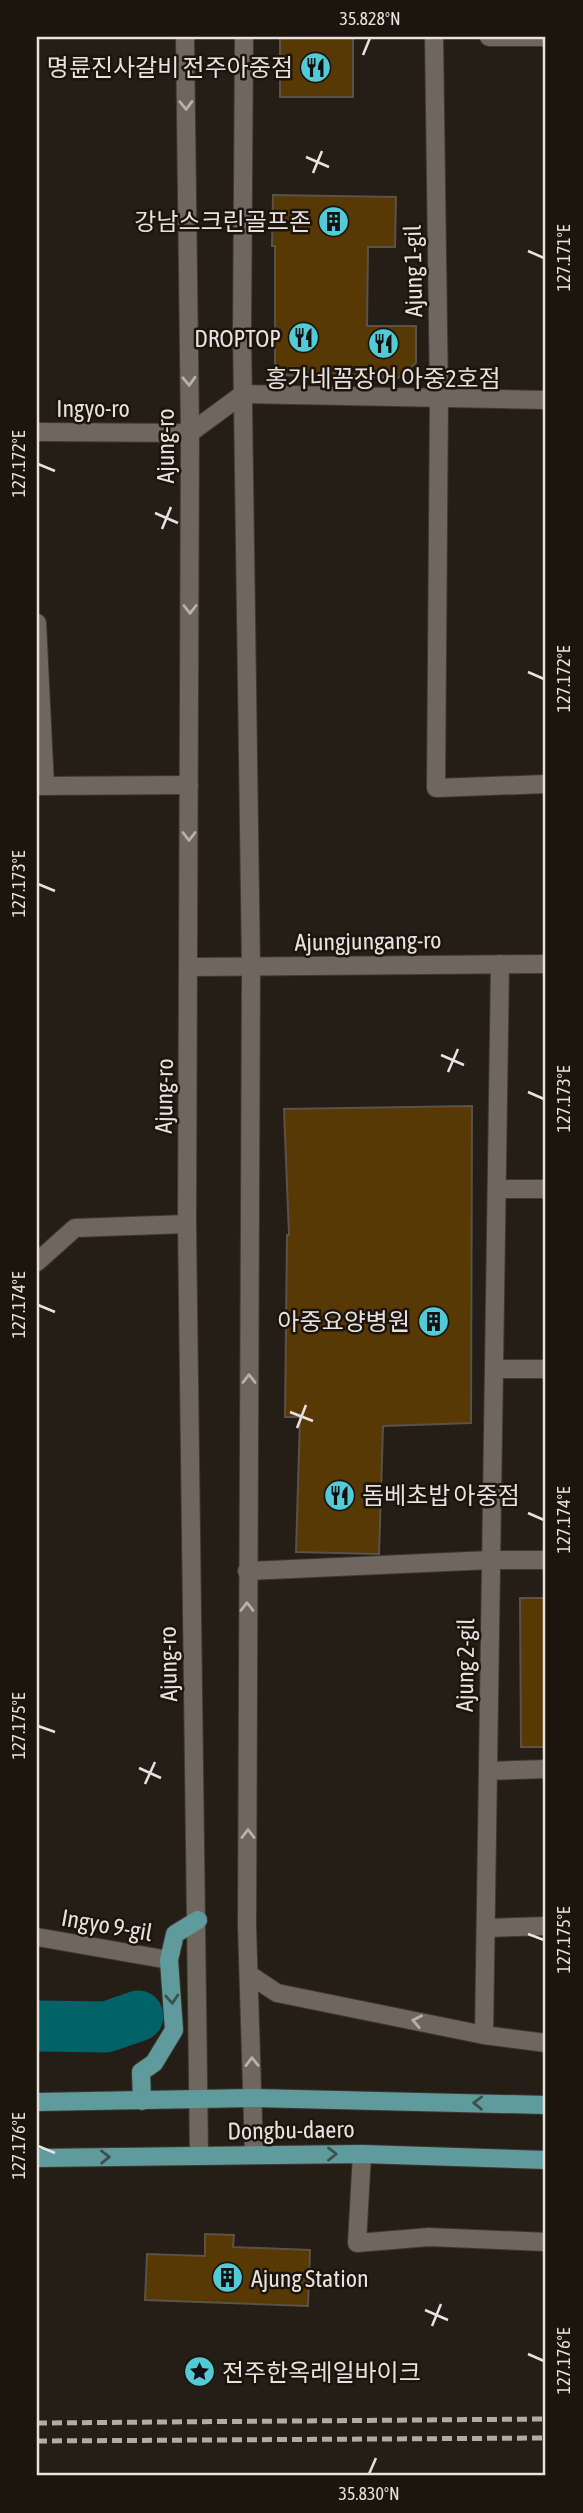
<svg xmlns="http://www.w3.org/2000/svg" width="583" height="2513" viewBox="0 0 583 2513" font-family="'Asap Condensed','Noto Sans KR',sans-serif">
  <rect width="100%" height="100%" fill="#251e16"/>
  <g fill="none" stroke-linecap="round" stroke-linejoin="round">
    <polyline stroke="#016269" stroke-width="51" points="37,2026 106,2027 138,2016"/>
  </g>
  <g fill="#583803" stroke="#5a5248" stroke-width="2">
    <rect x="280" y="37" width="73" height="60"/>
    <polygon points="273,195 396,197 395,247 368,247 367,326 416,326 416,363 398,378 275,375 275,246 272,246"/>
    <polygon points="472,1106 471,1423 383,1426 379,1554 296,1552 300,1417 285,1417 287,1235 289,1235 284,1109"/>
    <polygon points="520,1598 546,1598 546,1747 521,1747"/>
    <polygon points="205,2234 234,2235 233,2247 310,2250 308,2306 145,2300 147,2254 205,2256"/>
  </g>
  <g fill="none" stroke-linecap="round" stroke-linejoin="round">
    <defs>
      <g id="minor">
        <polyline points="434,37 439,397 436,788 546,784"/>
        <polyline points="489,37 546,37"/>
        <polyline points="37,432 190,433 243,394 546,400"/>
        <polyline points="37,623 45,786"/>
        <polyline points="37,786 189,785"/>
        <polyline points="190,967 546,964"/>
        <polyline points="497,1189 546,1189"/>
        <polyline points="37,1262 75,1228 187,1224"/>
        <polyline points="494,1369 546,1369"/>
        <polyline points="247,1571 491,1560 546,1560"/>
        <polyline points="488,1771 546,1769"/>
        <polyline points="486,1928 546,1926"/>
        <polyline points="37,1937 169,1960"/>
        <polyline points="250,1975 277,1993 484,2035 546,2043"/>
        <polyline points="484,2035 500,964"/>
        <polyline points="362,2154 357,2243 429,2237 546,2242"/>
      </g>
      <g id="tertiary">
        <polyline points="185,37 190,433 187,1224 199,2156"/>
        <polyline points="244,37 242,334 251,967 247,1926 254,2154"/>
      </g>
      <g id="primary">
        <polyline points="142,2101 141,2072 154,2063 174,2030 169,1960 175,1934 198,1920"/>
        <polyline points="37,2102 253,2098 546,2105"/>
        <polyline points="37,2158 362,2154 546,2160"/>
      </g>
    </defs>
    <use href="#minor" stroke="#3e3833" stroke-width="20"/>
    <use href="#tertiary" stroke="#3e3833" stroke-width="20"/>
    <use href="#primary" stroke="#3e3833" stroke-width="20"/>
    <use href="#minor" stroke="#6f675d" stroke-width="18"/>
    <use href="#tertiary" stroke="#6f675d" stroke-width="18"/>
    <use href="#primary" stroke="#5f9a9c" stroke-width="18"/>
    <g stroke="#b0aba5" stroke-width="5" stroke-dasharray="10 5" stroke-linecap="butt">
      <polyline points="37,2423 546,2419"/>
      <polyline points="37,2441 546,2438"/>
    </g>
  </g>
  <defs><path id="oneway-chevron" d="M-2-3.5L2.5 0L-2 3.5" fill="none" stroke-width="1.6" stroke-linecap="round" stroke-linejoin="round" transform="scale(1.75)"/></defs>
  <g stroke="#b7b1aa">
    <use href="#oneway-chevron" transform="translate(186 105) rotate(89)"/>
    <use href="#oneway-chevron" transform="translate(189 381) rotate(88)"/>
    <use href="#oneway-chevron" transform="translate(190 609) rotate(90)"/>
    <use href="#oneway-chevron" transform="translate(189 836) rotate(90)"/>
    <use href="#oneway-chevron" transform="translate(249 1379) rotate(-90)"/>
    <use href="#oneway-chevron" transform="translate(247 1607) rotate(-90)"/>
    <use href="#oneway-chevron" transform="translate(248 1834) rotate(-90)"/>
    <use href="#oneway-chevron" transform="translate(417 2021) rotate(-169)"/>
    <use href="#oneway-chevron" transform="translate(252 2062) rotate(-91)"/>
  </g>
  <g stroke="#3a514d">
    <use href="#oneway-chevron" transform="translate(172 1999) rotate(86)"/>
    <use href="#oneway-chevron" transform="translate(478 2103) rotate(-179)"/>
    <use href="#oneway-chevron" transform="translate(332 2154)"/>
    <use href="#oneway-chevron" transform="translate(105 2157) rotate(-1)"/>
  </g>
  <path fill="none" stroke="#e7e2dd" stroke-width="2.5" d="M363 55 370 38M306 157 329 167M313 173 322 151M528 251 544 258M38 464 55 471M155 513 178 523M162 529 171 507M528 672 544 679M38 884 55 891M441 1055 464 1065M448 1072 458 1049M528 1092 544 1099M38 1305 55 1312M290 1412 313 1421M297 1428 306 1405M528 1513 544 1520M38 1726 55 1732M139 1768 161 1778M145 1784 155 1762M528 1934 544 1940M38 2146 55 2153M425 2310 448 2320M432 2326 441 2304M528 2354 544 2361M369 2474 376 2458"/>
  <defs>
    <symbol id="restaurant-disc" viewBox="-11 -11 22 22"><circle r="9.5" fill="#52cbd7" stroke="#1c150d"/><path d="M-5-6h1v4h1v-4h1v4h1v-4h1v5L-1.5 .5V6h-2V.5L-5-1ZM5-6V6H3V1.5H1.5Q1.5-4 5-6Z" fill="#111"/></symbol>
    <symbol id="building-disc" viewBox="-11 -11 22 22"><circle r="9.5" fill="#52cbd7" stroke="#1c150d"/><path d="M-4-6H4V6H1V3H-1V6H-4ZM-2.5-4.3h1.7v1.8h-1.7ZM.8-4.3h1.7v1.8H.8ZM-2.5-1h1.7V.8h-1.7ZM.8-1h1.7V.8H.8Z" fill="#111"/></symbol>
    <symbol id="sight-disc" viewBox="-11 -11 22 22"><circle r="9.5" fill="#52cbd7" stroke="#1c150d"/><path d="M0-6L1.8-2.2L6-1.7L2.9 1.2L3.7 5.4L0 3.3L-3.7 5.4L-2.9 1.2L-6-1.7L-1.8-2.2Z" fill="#111"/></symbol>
  </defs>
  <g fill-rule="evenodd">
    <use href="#restaurant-disc" x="298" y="50" width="35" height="35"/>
    <use href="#building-disc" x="316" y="204" width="35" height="35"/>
    <use href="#restaurant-disc" x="286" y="320" width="35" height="35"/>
    <use href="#restaurant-disc" x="366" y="326" width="35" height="35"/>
    <use href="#building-disc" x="416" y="1304" width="35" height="35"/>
    <use href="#restaurant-disc" x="322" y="1478" width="35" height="35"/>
    <use href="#building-disc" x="210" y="2260" width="35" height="35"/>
    <use href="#sight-disc" x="182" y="2354" width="35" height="35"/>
  </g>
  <g text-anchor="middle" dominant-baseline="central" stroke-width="5" stroke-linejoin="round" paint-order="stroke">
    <g font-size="24" fill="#e7e2dd" stroke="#1c150d" text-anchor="end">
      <text x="293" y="67">명륜진사갈비 전주아중점</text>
      <text x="311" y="221">강남스크린골프존</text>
      <text x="281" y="338">DROPTOP</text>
      <text x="383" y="378" text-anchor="middle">홍가네꼼장어 아중2호점</text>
      <text x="410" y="1321">아중요양병원</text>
      <text x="362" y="1495" text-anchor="start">돔베초밥 아중점</text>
      <text x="251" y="2278" text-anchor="start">Ajung Station</text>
      <text x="222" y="2372" text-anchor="start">전주한옥레일바이크</text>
    </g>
    <g font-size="24" fill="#e7e2dd" stroke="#1c150d">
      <text transform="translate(413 271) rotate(-91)">Ajung 1-gil</text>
      <text x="93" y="408">Ingyo-ro</text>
      <text transform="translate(165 446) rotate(-90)">Ajung-ro</text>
      <text transform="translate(368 941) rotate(-1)">Ajungjungang-ro</text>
      <text transform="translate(164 1096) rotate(-89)">Ajung-ro</text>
      <text transform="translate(168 1664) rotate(-91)">Ajung-ro</text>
      <text transform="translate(465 1665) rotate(-89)">Ajung 2-gil</text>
      <text transform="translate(107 1925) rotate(10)">Ingyo 9-gil</text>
      <text transform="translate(291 2130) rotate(-1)">Dongbu-daero</text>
    </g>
  </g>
  <rect width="583" height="2513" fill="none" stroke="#1c150d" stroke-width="77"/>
  <rect x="38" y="38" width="506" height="2436" fill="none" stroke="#e7e2dd" stroke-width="2.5"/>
  <g font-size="18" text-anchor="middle" fill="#e7e2dd">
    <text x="370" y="25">35.828°N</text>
    <text transform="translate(564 258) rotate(-90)" y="6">127.171°E</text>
    <text transform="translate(19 464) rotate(-90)" y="6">127.172°E</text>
    <text transform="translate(564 679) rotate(-90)" y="6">127.172°E</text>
    <text transform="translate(19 884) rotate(-90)" y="6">127.173°E</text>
    <text transform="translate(564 1099) rotate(-90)" y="6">127.173°E</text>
    <text transform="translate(19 1305) rotate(-90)" y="6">127.174°E</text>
    <text transform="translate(564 1520) rotate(-90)" y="6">127.174°E</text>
    <text transform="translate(19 1726) rotate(-90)" y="6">127.175°E</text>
    <text transform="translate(564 1940) rotate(-90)" y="6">127.175°E</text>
    <text transform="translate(19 2146) rotate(-90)" y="6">127.176°E</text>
    <text transform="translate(564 2361) rotate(-90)" y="6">127.176°E</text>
    <text x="369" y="2500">35.830°N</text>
  </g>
</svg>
